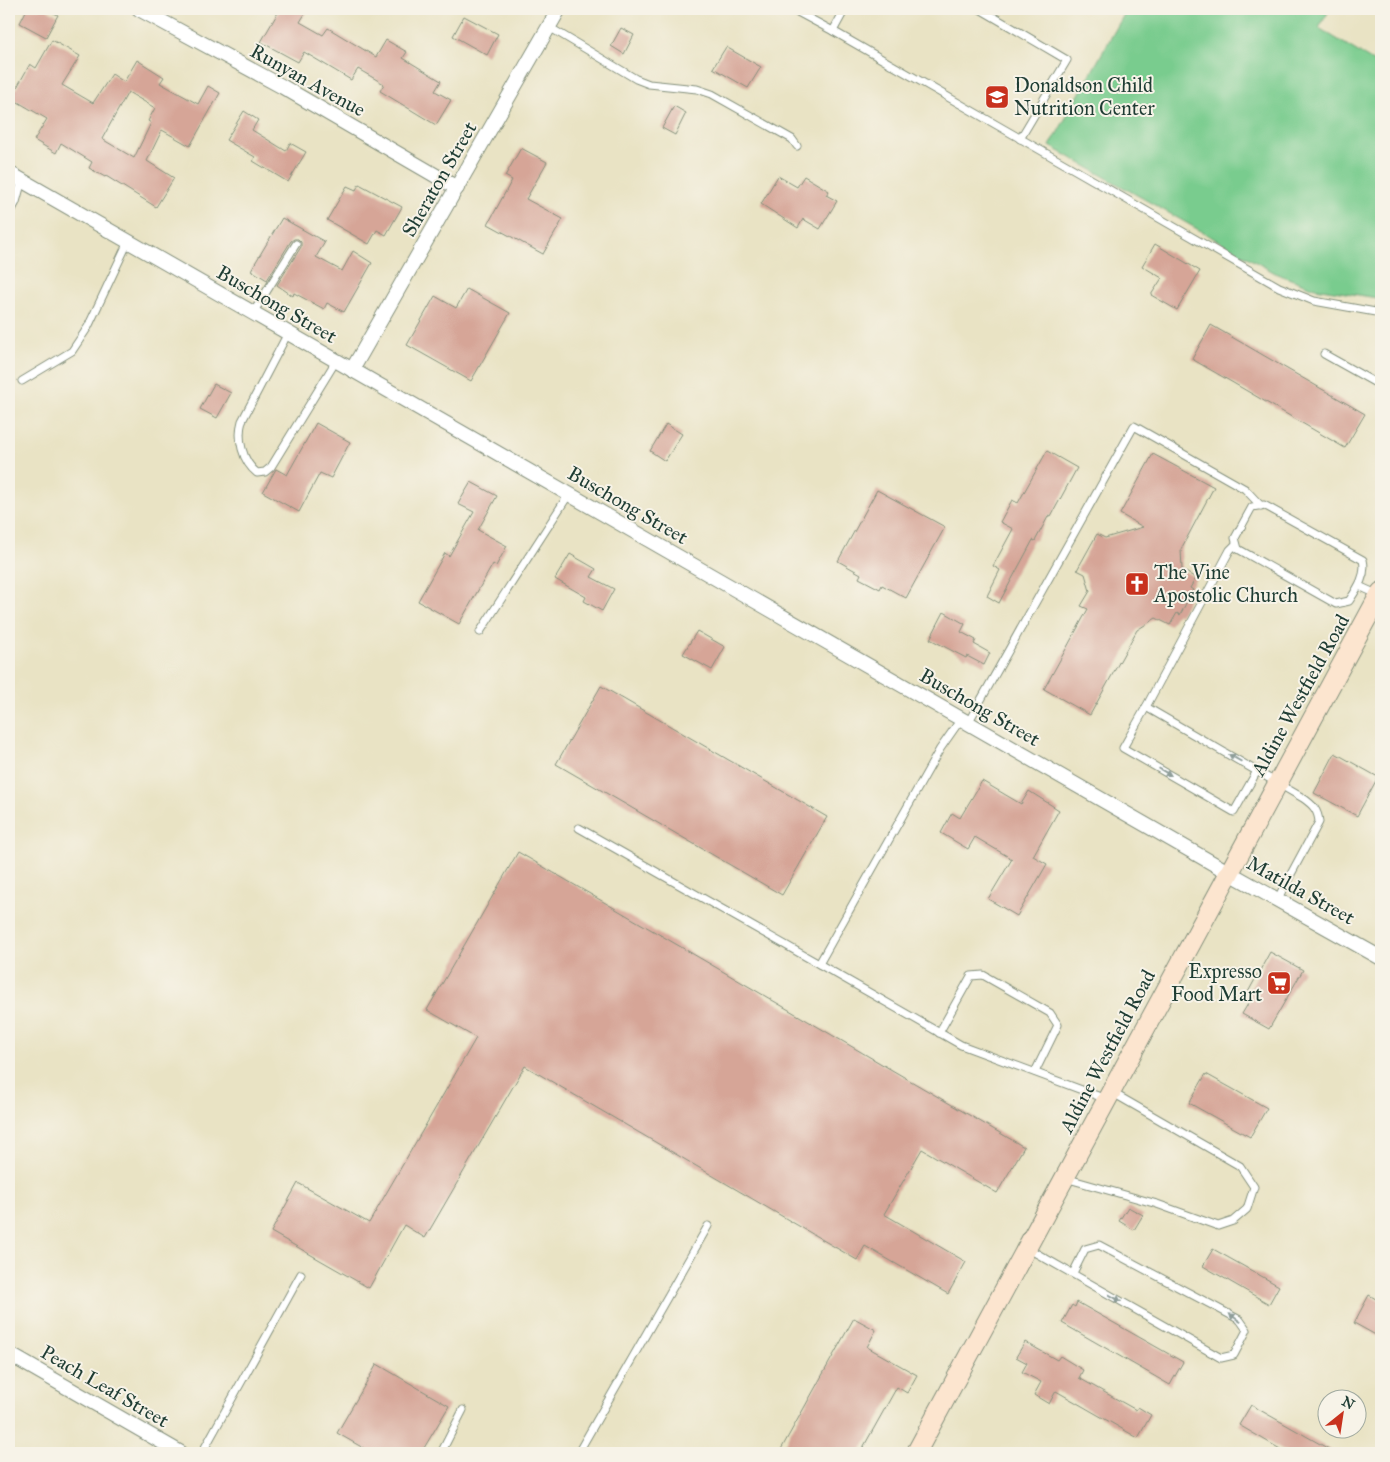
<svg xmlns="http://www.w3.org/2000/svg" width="1390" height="1462" viewBox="0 0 1390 1462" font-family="'IM FELL Great Primer',serif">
  <rect width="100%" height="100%" fill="#f7f3e8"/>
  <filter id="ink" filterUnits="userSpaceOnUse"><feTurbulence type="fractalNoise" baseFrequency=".02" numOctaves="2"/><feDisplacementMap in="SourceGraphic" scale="10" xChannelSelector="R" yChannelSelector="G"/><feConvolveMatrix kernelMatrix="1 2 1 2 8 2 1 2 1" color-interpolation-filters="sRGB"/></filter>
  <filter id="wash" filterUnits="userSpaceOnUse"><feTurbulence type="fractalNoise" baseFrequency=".0096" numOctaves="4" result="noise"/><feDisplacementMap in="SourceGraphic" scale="20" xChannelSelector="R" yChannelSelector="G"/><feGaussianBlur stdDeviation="1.12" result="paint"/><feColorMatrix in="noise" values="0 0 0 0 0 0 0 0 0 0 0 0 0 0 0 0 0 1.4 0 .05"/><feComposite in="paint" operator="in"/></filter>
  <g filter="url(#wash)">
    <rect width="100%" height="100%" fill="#e9e3c4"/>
    <polygon fill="#79cc8e" stroke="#4c8461" points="1127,9 1330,9 1319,28 1381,66 1381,249 1377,298 1315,288 1277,274 1050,146"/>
    <g id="blocks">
      <g fill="#d6a597" fill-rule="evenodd">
        <polygon points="27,9 46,9 58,15 46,37 20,23"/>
        <polygon points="280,9 308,9 300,22 323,35 328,28 376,57 386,40 407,52 403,58 441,81 435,91 451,100 436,125 380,91 384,84 358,69 351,80 304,52 298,62 261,42"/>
        <polygon points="464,16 498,34 487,55 453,36"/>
        <polygon points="621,28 634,35 624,54 611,46"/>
        <path d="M52 40 80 56 62 85 93 103 112 74 124 82 137 60 164 77 160 83 198 104 208 86 220 93 190 146 162 130 147 161 174 178 156 207 106 176 105 177 89 168 92 162 61 143 56 153 34 140 47 119 11 98 30 64 36 68ZM128 92 155 108 148 121 151 123 134 158 102 139Z"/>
        <polygon points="726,47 761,67 748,88 713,68"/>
        <polygon points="674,106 686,113 675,135 662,128"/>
        <polygon points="244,111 258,120 252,130 286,151 290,143 306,152 288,182 253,161 255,157 226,140"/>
        <polygon points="521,148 547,162 526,199 563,219 543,254 488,224 512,180 505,176"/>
        <polygon points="778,176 797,187 804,176 829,191 826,195 837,201 820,229 803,219 798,228 761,204"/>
        <polygon points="359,184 402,207 386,235 377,230 369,244 327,220 347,186 356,190"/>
        <polygon points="282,218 325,242 316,257 342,271 353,251 372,263 344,312 327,303 324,309 294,293 293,296 277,285 301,247 301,242 298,239 294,239 291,241 267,280 251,270"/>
        <polygon points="1155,244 1200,271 1177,310 1151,295 1162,278 1142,266"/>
        <polygon points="467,289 510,313 471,381 407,345 435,296 456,308"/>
        <polygon points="1211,325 1365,414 1345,448 1192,359"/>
        <polygon points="214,384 231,393 217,418 200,409"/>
        <polygon points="316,423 350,442 331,478 320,473 299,512 263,492 276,469 287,475"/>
        <polygon points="666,424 682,434 665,461 650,451"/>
        <polygon points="1047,451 1077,468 1051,516 1049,515 1035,541 1033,540 999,603 987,596 1000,570 993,566 1013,529 1000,522 1012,500 1018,503"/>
        <polygon points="1153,454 1214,487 1181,549 1182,570 1196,578 1190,588 1193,590 1180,615 1177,613 1170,625 1156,618 1137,630 1090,715 1044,689 1088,609 1081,606 1090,591 1085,574 1077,570 1097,534 1105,538 1143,527 1120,514"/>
        <polygon points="471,482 497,496 478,530 507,546 496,566 493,564 459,624 418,601 445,553 449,556 474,512 458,504"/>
        <polygon points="877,490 945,527 906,598 882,585 880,589 859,578 861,574 838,561"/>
        <polygon points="570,554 596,569 591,577 614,589 602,611 584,601 586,597 555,579"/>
        <polygon points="944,612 965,624 961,632 976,640 974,644 990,653 984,665 967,656 966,658 930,639"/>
        <polygon points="697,631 725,647 712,670 683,654"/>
        <polygon points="601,686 827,817 782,895 556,764"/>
        <polygon points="1335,753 1378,777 1357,816 1314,793"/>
        <polygon points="982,781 1021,804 1029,791 1059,810 1033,856 1047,864 1017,916 988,899 1012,859 975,837 968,849 941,833 952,813 960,818"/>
        <polygon points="518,852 1024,1147 997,1193 922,1149 884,1214 966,1262 948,1294 865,1246 857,1260 525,1066 425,1238 404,1225 369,1288 271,1232 298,1183 369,1223 476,1038 427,1010"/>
        <polygon points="1270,952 1303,970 1269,1029 1242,1014 1252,997 1247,994"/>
        <polygon points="1206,1074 1267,1108 1250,1137 1189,1103"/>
        <polygon points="1128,1207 1143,1215 1134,1230 1119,1221"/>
        <polygon points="1213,1249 1279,1286 1269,1304 1203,1266"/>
        <polygon points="1369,1295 1381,1302 1381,1338 1354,1323"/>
        <polygon points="1077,1302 1183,1362 1170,1385 1062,1323 1072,1305 1075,1307"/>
        <polygon points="854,1318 876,1330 867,1347 917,1375 907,1393 897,1387 860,1453 779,1453"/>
        <polygon points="1025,1342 1057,1360 1060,1356 1083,1370 1079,1378 1136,1410 1138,1407 1151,1415 1138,1438 1056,1391 1049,1404 1034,1395 1041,1382 1022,1372 1027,1363 1016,1357"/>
        <polygon points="377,1364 449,1406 421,1453 372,1453 337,1433"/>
        <polygon points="1251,1405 1336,1453 1287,1453 1239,1425"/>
      </g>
    </g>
  </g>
  <g filter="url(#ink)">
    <use href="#blocks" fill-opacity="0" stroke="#84907c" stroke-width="1"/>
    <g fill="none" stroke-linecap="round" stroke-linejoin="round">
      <defs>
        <g id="lane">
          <polyline points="792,9 833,31 845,9"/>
          <polyline points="980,9 1067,60 1020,139"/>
          <polyline points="549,27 636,79 649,84 697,89 712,94 792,139 797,146"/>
          <polyline points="833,31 1279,287 1314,301 1381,313"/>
          <polyline points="9,215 16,202 22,180"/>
          <polyline points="253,313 296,244"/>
          <path d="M288 333 242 421C237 438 242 461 257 473L265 472 271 467 336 361"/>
          <polyline points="1324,354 1381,386"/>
          <polyline points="22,381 72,351 88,327 128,242"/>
          <path d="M1264 505 1363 560C1367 575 1357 589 1349 601L1336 604 1238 549 1235 538 1252 507Z"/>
          <polyline points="1236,544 1230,550 1146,707 1123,748 1234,812 1257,771"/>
          <polyline points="1359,586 1379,595"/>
          <polyline points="480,632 569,494"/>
          <path d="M1146 707 1303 798C1313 805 1318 810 1319 822L1277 900"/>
          <polyline points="961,719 940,749 819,964 961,1045 1106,1099"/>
          <polyline points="968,723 1134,426 1245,489 1261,506"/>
          <polyline points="579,828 819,964"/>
          <polyline points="939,1033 971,976 983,975 1050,1013 1058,1025 1035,1072"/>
          <polyline points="1065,1178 1157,1204 1218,1226 1233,1221 1247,1209 1254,1187 1240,1166 1113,1093"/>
          <polyline points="1027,1248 1221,1358 1234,1355 1247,1330 1240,1320 1099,1245 1085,1249 1073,1273"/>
          <polyline points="202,1453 301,1274"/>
          <polyline points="441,1453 463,1410"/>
          <polyline points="578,1453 708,1226"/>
        </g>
        <g id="street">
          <polyline points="139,9 283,87 457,188"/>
          <polyline points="9,173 1228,872 1381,958"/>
          <polyline points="352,370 559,9"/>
          <polyline points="9,1354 181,1453"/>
        </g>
        <polyline id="secondary" points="916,1453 1381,592"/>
      </defs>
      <use href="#lane" stroke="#84907c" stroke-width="9"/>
      <use href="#street" stroke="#84907c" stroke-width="16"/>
      <use href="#secondary" stroke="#84907c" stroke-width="21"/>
      <use href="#lane" stroke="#fff" stroke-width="7"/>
      <use href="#street" stroke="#fff" stroke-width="14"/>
      <use href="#secondary" stroke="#fce5cf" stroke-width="19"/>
    </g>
    <defs><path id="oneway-solid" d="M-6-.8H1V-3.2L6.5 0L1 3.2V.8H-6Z" transform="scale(1.25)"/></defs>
    <g fill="#8f9e9a">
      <use href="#oneway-solid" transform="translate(1235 758) rotate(-150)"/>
      <use href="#oneway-solid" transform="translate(1165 772) rotate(30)"/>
      <use href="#oneway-solid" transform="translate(1115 1298) rotate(30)"/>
      <use href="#oneway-solid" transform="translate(1235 1318) rotate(-145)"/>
    </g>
  </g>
  <defs>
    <symbol id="school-square" viewBox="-11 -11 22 22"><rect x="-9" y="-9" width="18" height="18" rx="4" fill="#c8321e" stroke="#f7f3e8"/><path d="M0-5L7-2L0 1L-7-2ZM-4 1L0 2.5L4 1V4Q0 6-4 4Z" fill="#fff"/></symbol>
    <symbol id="church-square" viewBox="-11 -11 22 22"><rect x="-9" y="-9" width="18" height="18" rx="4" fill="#c8321e" stroke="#f7f3e8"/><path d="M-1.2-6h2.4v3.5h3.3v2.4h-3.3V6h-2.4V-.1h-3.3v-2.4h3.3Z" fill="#fff"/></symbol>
    <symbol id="supermarket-square" viewBox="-11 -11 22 22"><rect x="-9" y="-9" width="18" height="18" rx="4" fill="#c8321e" stroke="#f7f3e8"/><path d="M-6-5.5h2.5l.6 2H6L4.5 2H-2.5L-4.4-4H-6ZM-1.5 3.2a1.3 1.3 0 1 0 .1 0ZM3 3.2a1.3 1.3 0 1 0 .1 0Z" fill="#fff"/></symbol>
  </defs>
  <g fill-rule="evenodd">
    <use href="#school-square" x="983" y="83" width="28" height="28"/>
    <use href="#church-square" x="1123" y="570" width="28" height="28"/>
    <use href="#supermarket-square" x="1265" y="969" width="28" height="28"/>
  </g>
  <g text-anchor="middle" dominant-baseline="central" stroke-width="4" stroke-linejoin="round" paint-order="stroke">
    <g font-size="20" fill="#1f3d34" stroke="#f7f3e8">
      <text transform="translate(308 80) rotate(29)">Runyan Avenue</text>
      <text transform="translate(439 179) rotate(-60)">Sheraton Street</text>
      <text transform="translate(277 304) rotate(30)">Buschong Street</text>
      <text transform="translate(628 505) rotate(30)">Buschong Street</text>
      <text transform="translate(1300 695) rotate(-61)">Aldine Westfield Road</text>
      <text transform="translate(980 707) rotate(30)">Buschong Street</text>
      <text transform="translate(1301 890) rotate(29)">Matilda Street</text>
      <text transform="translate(1107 1051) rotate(-62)">Aldine Westfield Road</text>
      <text transform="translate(105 1386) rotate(30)">Peach Leaf Street</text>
    </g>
    <g font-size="20" fill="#1f3d34" stroke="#f7f3e8" text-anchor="start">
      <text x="1014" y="85">Donaldson Child<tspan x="1014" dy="23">Nutrition Center</tspan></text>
      <text x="1154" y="572">The Vine<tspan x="1154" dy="23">Apostolic Church</tspan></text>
      <text x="1262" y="971" text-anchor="end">Expresso<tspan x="1262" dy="23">Food Mart</tspan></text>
    </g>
  </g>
  <rect width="1390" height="1462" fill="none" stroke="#f7f3e8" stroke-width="30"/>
  <g transform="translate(1342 1414) rotate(30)"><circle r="24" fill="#f7f3e8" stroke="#a1aaa0"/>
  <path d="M0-4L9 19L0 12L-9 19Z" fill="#c8321e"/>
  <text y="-8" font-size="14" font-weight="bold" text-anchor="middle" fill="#1f3d34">N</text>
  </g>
</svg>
